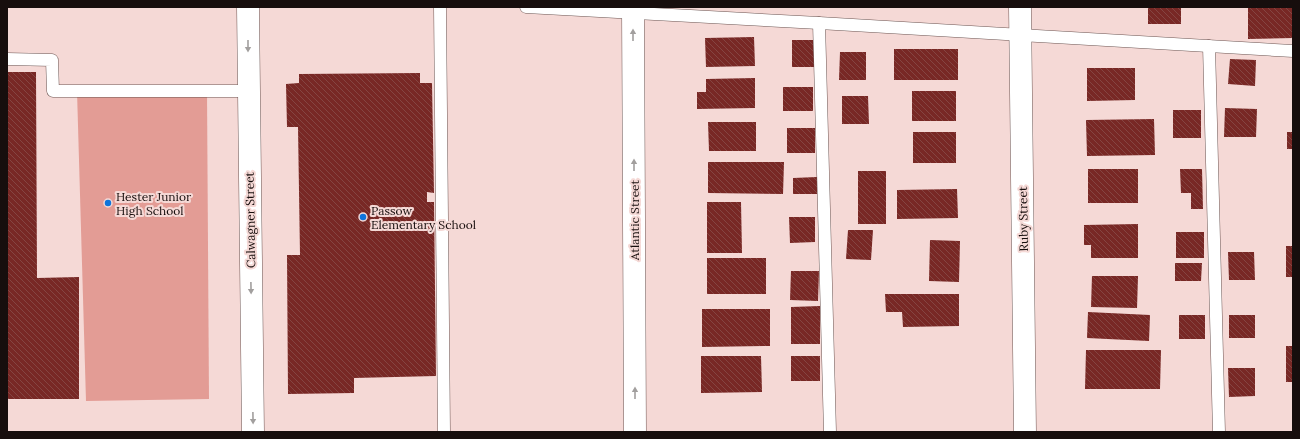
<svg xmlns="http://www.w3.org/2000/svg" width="1300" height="439" viewBox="0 0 1300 439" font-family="Lora,serif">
  <defs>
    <pattern id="building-back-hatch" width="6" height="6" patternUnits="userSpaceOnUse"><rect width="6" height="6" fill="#782825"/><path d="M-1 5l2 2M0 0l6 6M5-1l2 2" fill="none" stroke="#854542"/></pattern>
  </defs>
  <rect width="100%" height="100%" fill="#f5d9d6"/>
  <polygon fill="#e39c95" points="77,91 207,92 209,399 86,401"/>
  <g fill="url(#building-back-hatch)">
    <rect x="1148" y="7" width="33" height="17"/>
    <polygon points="1248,7 1293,7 1293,38 1248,39"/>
    <polygon points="754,37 755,66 706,67 705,38"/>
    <rect x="792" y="40" width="25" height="27"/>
    <rect x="894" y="49" width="64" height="31"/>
    <polygon points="840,52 866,52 866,80 839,80"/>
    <polygon points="1230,59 1256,60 1255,86 1228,84"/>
    <polygon points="1087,68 1135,68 1135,100 1087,101"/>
    <polygon points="7,72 36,72 37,278 79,277 79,399 7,399"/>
    <polygon points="420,73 420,83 432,83 434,193 427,192 427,202 434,202 436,376 354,378 354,393 288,394 287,255 300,255 298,127 287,127 286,84 299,83 299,74"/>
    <polygon points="755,78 755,108 697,109 697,92 706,92 706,79"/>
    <rect x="783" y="87" width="30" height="24"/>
    <rect x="912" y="91" width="44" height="30"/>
    <polygon points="842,96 868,96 869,124 842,124"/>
    <polygon points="1225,108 1257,109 1256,137 1224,137"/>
    <rect x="1173" y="110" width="28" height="28"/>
    <polygon points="1154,119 1155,155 1087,156 1086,120"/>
    <polygon points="708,122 756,122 756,151 709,151"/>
    <rect x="787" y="128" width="28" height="25"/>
    <rect x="913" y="132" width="43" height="31"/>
    <rect x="1287" y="132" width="6" height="17"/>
    <polygon points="708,162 784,162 783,194 708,193"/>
    <rect x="1088" y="169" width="50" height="34"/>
    <polygon points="1180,169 1202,169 1203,209 1191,209 1191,193 1181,193"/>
    <rect x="858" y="171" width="28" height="53"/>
    <polygon points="817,177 817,194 793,194 793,178"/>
    <polygon points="957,189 958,218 897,219 897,190"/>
    <polygon points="707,202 741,202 742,253 707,253"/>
    <polygon points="789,217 815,217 815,242 790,243"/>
    <polygon points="1138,224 1138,258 1091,258 1091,245 1084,245 1084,225"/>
    <polygon points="848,230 873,230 871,260 846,259"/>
    <rect x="1176" y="232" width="28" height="26"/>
    <polygon points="930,240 960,241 959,282 929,281"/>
    <rect x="1286" y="246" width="7" height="31"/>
    <polygon points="1228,252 1254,252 1255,280 1229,280"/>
    <rect x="707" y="258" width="59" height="36"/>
    <polygon points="1175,263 1202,263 1201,281 1175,281"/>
    <polygon points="791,271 819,271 818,301 790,300"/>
    <polygon points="1092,276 1138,276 1137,308 1091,307"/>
    <polygon points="885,294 959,294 959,326 903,327 902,312 886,312"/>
    <polygon points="820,306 820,344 791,344 791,307"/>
    <polygon points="702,309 770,309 770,346 702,347"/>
    <polygon points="1088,312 1150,315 1149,341 1087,338"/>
    <rect x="1179" y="315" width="26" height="24"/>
    <rect x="1229" y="315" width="26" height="23"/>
    <rect x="1286" y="346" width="7" height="36"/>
    <polygon points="1086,350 1161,350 1160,389 1085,389"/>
    <polygon points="701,356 761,356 762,392 701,393"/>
    <rect x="791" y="356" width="29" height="25"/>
    <polygon points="1228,368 1255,368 1255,396 1229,397"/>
  </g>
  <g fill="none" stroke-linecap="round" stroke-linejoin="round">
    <defs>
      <g id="lane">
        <polyline points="440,7 444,432"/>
        <polyline points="526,7 819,23 1293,51"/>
        <polyline points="819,23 830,432"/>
        <polyline points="1209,46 1219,432"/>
        <polyline points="7,59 52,60 53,91 249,91"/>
      </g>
      <g id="street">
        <polyline points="248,7 253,432"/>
        <polyline points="633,7 635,432"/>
        <polyline points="1020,7 1025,432"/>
      </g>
    </defs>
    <use href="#lane" stroke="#6d5653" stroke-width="13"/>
    <use href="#street" stroke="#6d5653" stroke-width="23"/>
    <use href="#lane" stroke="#fff" stroke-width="12"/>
    <use href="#street" stroke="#fff" stroke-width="22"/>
  </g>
  <defs><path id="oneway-solid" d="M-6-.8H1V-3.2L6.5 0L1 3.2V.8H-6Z"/></defs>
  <g fill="#a29f9e">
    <use href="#oneway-solid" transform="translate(633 35) rotate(-90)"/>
    <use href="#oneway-solid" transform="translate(248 46) rotate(90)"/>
    <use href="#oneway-solid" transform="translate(634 165) rotate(-90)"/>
    <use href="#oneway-solid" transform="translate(251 288) rotate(89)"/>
    <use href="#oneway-solid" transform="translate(635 393) rotate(-90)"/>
    <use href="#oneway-solid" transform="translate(253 418) rotate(89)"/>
  </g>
  <g fill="#0f74dc" stroke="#f5d9d6" stroke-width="1.5">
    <circle cx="108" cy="203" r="4"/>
    <circle cx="363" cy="217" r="4"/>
  </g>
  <g text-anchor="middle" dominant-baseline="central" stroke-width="4" stroke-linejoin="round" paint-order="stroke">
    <g font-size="12" fill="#170e0d" stroke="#f5d9d6" text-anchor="start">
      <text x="116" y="196">Hester Junior<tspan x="116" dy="14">High School</tspan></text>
      <text x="371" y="210">Passow<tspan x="371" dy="14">Elementary School</tspan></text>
    </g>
    <g font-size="12" fill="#170e0d" stroke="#f5d9d6">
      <text transform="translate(1023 219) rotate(-91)">Ruby Street</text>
      <text transform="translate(250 220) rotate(-91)">Calwagner Street</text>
      <text transform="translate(634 220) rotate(-90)">Atlantic Street</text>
    </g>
  </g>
  <rect width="1300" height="439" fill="none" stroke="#170e0d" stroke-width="16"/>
</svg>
